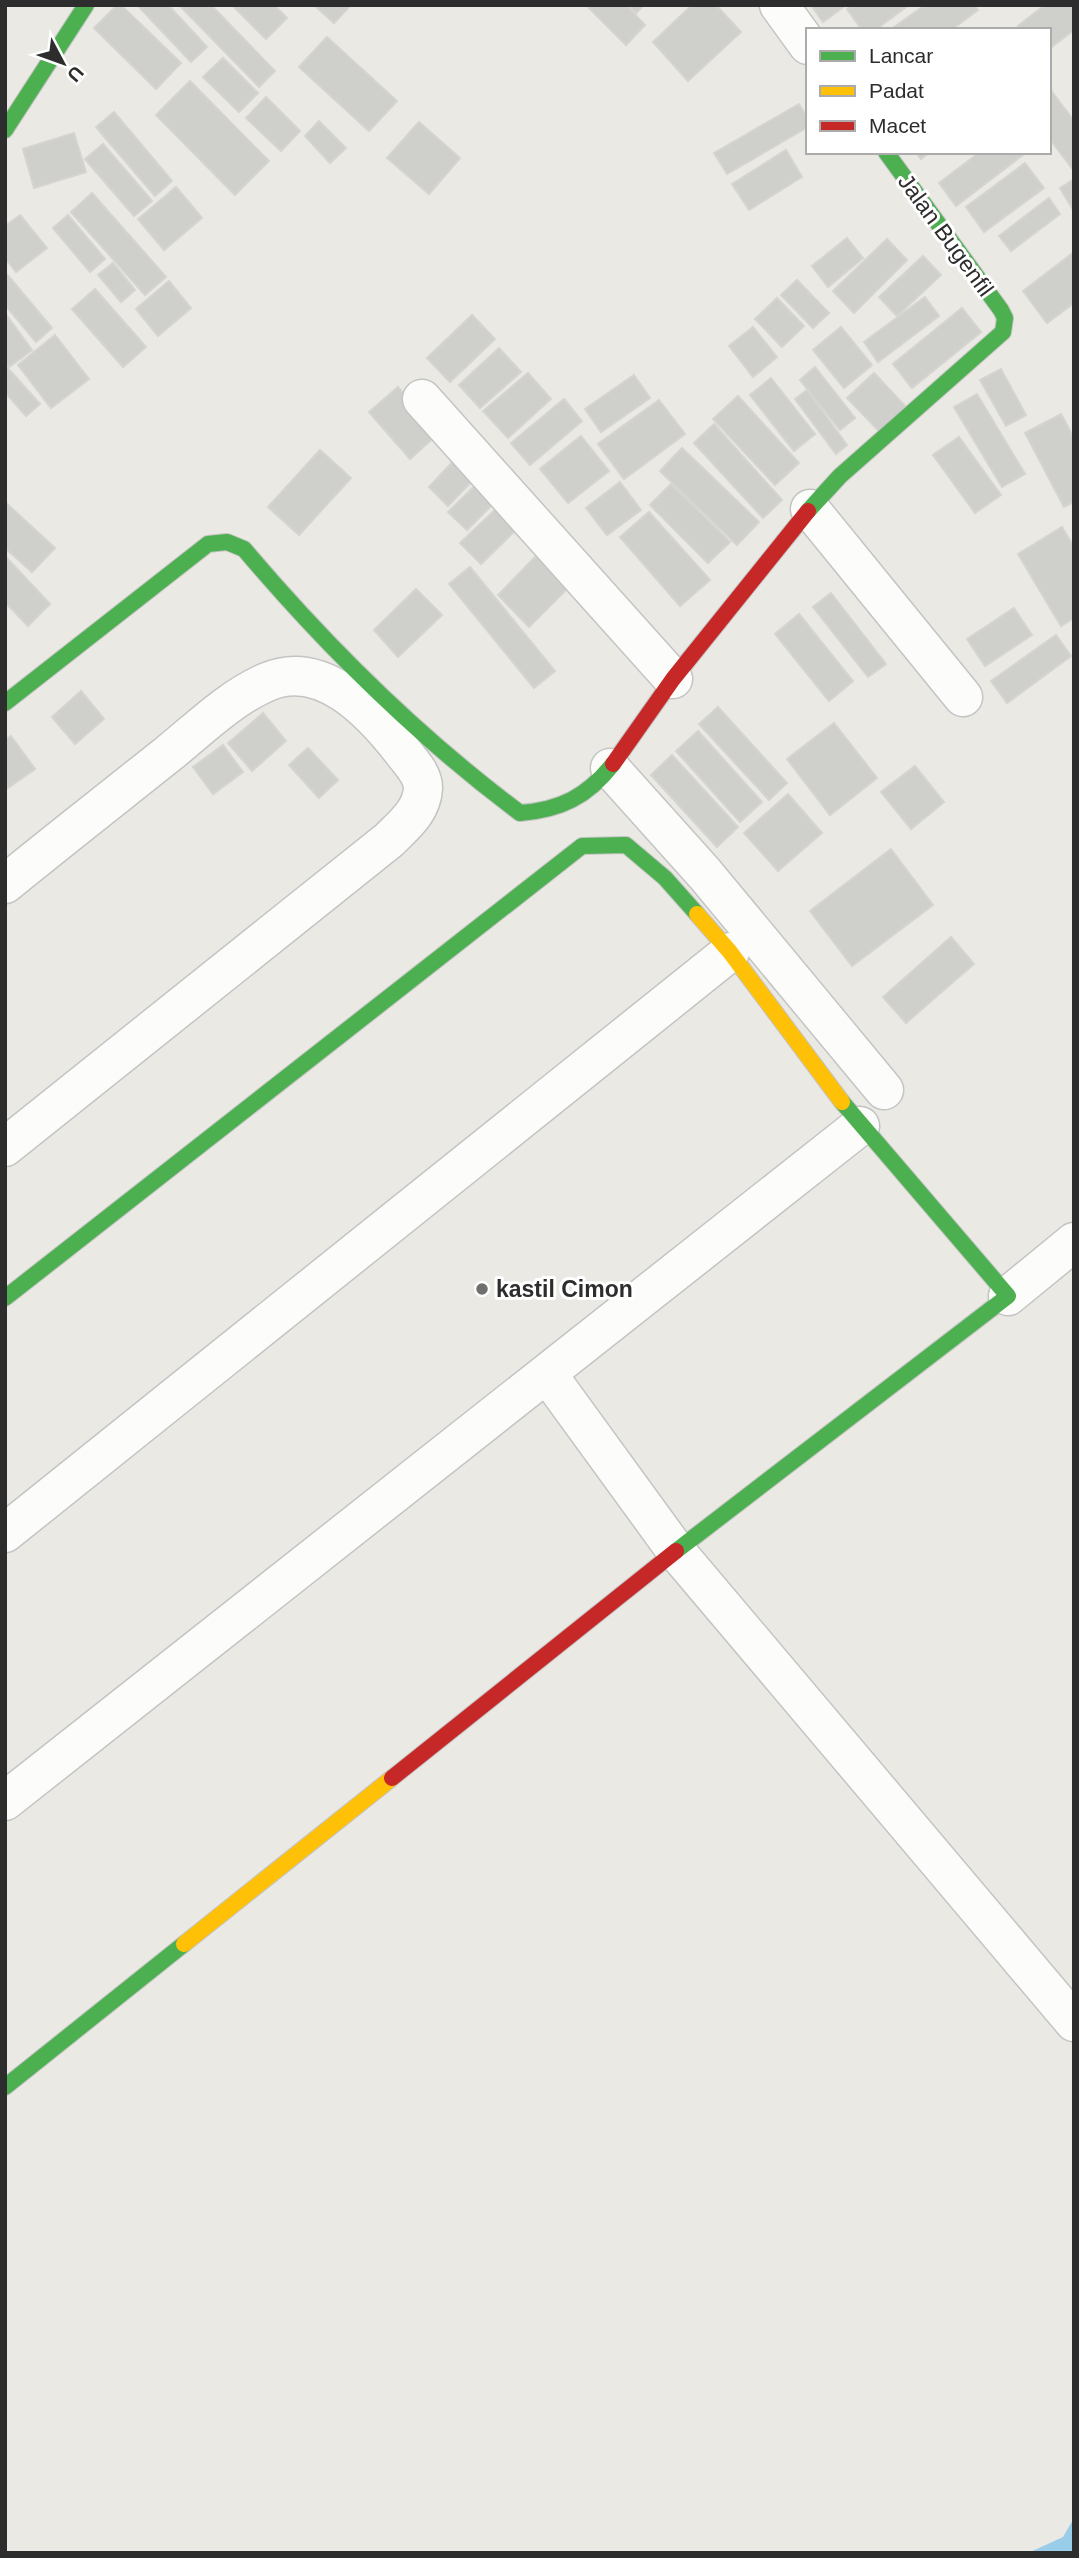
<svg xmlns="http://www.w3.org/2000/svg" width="1079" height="2558" viewBox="0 0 1079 2558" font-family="Arial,sans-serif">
  <rect width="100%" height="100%" fill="#eae9e4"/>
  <polygon fill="#9acdea" points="1074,2518 1074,2553 1028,2553 1063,2537"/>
  <g fill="#cfcfcb" stroke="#d6d4d0" stroke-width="2">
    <polygon points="117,5 121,5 181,63 156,89 94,28"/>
    <polygon points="168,5 207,47 191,62 138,6"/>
    <polygon points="179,5 211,5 275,71 259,87"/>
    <polygon points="232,5 274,5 287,18 266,39"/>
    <polygon points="314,5 351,5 334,23"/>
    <polygon points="586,5 626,5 645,25 626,45"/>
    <polygon points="629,5 644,5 636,13"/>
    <polygon points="692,5 716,5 741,32 688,81 653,42"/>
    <polygon points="811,5 846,5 823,22"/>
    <polygon points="852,5 909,5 875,30 862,30 847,9"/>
    <polygon points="925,5 974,5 978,10 951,30 890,30"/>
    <polygon points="1045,5 1074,5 1074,30 1049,49 1049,30 1021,30 1018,26"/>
    <polygon points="327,37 397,101 369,131 299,67"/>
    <polygon points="223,58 258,93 239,112 203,77"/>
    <polygon points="190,81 269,161 235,195 156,115"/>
    <polygon points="1050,89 1074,121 1074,171 1049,138"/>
    <polygon points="266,97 300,131 281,151 246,118"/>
    <polygon points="799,104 808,119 808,127 727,174 714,153"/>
    <polygon points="114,112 172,181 155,196 96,127"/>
    <polygon points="319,121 346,148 330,163 305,136"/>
    <polygon points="419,122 460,158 429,194 387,158"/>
    <polygon points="74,133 86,172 34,188 23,149"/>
    <polygon points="103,144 152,201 134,216 85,159"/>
    <polygon points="786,150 802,177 749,210 732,184"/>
    <polygon points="916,152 930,152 921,159"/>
    <polygon points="980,152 1027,152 956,206 939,183"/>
    <polygon points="1025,163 1044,188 984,232 966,207"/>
    <polygon points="1074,179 1074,209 1073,210 1060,188"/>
    <polygon points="176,187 202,218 164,250 138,219"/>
    <polygon points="92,193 166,277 145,295 71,212"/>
    <polygon points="1049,198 1060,214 1011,251 999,236"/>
    <polygon points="20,215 47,248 16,272 5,258 5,226"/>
    <polygon points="68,215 105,259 90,272 53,228"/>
    <polygon points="847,238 863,258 828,287 812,266"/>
    <polygon points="887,239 907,260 854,313 833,291"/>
    <polygon points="1074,252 1074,303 1047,323 1023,291"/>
    <polygon points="923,256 941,275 897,316 879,297"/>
    <polygon points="113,263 135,290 121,302 98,275"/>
    <polygon points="5,272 52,328 36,342 5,305"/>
    <polygon points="797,280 829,313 813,328 781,295"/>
    <polygon points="169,281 191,308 158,336 136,309"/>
    <polygon points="95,289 146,347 123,367 72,309"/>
    <polygon points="925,297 939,316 878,362 864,342"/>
    <polygon points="777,298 804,326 782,347 755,319"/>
    <polygon points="962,308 981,332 912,388 893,364"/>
    <polygon points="5,313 32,350 9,367 5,361"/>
    <polygon points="472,315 495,339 450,382 427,358"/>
    <polygon points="753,327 777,357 753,377 729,346"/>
    <polygon points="841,327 872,365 844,388 813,350"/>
    <polygon points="55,335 89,379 51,408 18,365"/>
    <polygon points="499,348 521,372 480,408 459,385"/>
    <polygon points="5,365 40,404 26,416 5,392"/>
    <polygon points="815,367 855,418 840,430 800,380"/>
    <polygon points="1001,369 1026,415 1006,426 980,380"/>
    <polygon points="528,373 551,399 508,438 483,411"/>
    <polygon points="874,373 907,408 881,433 847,398"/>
    <polygon points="634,375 650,398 601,432 585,409"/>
    <polygon points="771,378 815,434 794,451 750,395"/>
    <polygon points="398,387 438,434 410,459 369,412"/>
    <polygon points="807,390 847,445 836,454 795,399"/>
    <polygon points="977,394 1025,474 1002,487 954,407"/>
    <polygon points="738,396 799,463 775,485 713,419"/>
    <polygon points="564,399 582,421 530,465 511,443"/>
    <polygon points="659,400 685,434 624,479 598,444"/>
    <polygon points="1061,414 1074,438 1074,502 1064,507 1025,433"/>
    <polygon points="714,424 782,500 763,518 694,443"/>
    <polygon points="581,436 609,471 568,503 540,469"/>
    <polygon points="959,437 1001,495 975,513 933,455"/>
    <polygon points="682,448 759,522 737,545 660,471"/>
    <polygon points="320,450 351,478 299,535 268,507"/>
    <polygon points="459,455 479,474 448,506 429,487"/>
    <polygon points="483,478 501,496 467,530 448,512"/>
    <polygon points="620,482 641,510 607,535 586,508"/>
    <polygon points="671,484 730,542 708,563 650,505"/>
    <polygon points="5,502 55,548 32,572 5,548"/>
    <polygon points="498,507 518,528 481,564 460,543"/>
    <polygon points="649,512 710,580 680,606 620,537"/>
    <polygon points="1062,527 1074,547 1074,618 1061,626 1018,554"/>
    <polygon points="5,556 50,604 28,626 5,602"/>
    <polygon points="536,556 568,588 529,627 498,595"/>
    <polygon points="470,567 555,671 534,688 449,584"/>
    <polygon points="416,589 442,615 398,657 374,630"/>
    <polygon points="831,593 886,664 868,677 813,607"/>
    <polygon points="1014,608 1032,635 985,666 967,639"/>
    <polygon points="799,614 853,681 829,701 775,634"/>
    <polygon points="1056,635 1071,656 1007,703 991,681"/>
    <polygon points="81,691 104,719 75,744 52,717"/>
    <polygon points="718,707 787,783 769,800 699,724"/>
    <polygon points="263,713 286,741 252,771 228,743"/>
    <polygon points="834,723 877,778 830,815 787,759"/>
    <polygon points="698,731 762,802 740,822 676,751"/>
    <polygon points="11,736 35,769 5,790 5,740"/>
    <polygon points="223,745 243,772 213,794 193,767"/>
    <polygon points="308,748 338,780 319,798 289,765"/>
    <polygon points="672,755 738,827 717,847 651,775"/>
    <polygon points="915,766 944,802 911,829 881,792"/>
    <polygon points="788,794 822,833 778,871 744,833"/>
    <polygon points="891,849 933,905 852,966 810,911"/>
    <polygon points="951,937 974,964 906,1023 883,997"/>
  </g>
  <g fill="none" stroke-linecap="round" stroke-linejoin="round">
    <defs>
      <g id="street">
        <polyline points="779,5 808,45"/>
        <polyline points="422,399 673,679"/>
        <polyline points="810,509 963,697"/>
        <polyline points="610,768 705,874 884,1090"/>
        <path d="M5 884C59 840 114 797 168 754 199 729 230 698 267 682 322 658 372 712 403 752 411 763 423 774 423 788 422 811 404 825 389 840L5 1147"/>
        <polyline points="1008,1296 1074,1242"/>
        <polyline points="548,1375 676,1551 1074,2022"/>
        <polyline points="5,1533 730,952"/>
        <polyline points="5,1801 860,1126"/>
      </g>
      <g id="fast">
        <polyline points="5,130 86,5"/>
        <polyline points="808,511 840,476 1003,332 1005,318 1001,310 886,152"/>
        <path d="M5 703 208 544 227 542 244 549C327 647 417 736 520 813 560 810 587 797 613 764"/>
        <polyline points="5,1298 582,846 626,845 665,878 697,914"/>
        <polyline points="676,1551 1008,1296 842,1102"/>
        <polyline points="5,2087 184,1944"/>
      </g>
      <g id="slow">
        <polyline points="697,914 730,952 842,1102"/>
        <polyline points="184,1944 392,1778"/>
      </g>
      <g id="jam">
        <polyline points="613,764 673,679 808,511"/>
        <polyline points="392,1778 676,1551"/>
      </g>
    </defs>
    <use href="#street" stroke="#c4c4c4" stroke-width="41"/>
    <use href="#fast" stroke="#c4c4c4" stroke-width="18"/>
    <use href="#slow" stroke="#c4c4c4" stroke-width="18"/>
    <use href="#jam" stroke="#c4c4c4" stroke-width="18"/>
    <use href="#street" stroke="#fcfcfb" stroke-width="38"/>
    <use href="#fast" stroke="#4caf50" stroke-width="16"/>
    <use href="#slow" stroke="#ffc107" stroke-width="16"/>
    <use href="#jam" stroke="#c62828" stroke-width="16"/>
  </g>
  <circle fill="#6f6f6d" stroke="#fff" stroke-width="2.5" cx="482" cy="1289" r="7"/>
  <g text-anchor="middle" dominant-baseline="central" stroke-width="6" stroke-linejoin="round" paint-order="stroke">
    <g font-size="23" fill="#2d2d2d" stroke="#fff">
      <text transform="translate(946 235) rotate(54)">Jalan Bugenfil</text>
    </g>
    <g font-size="23" font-weight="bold" fill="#2d2d2d" stroke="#fff" text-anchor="start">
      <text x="496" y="1289">kastil Cimon</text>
    </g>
  </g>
  <rect width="1079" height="2558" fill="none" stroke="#2d2d2d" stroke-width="14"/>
  <rect x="806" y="28" width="245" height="126" fill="#ffffff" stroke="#ababab" stroke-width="2"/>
  <rect x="820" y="51" width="35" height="10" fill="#4caf50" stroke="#ababab" stroke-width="2"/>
  <text x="869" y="63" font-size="21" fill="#2d2d2d">Lancar</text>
  <rect x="820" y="86" width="35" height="10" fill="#ffc107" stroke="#ababab" stroke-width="2"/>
  <text x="869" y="98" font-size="21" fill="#2d2d2d">Padat</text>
  <rect x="820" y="121" width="35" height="10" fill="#c62828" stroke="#ababab" stroke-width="2"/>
  <text x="869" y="133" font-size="21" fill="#2d2d2d">Macet</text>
  <g transform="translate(63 63) rotate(131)" stroke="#ffffff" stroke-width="5" paint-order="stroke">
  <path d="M0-5L12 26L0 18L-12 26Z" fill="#2d2d2d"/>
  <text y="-10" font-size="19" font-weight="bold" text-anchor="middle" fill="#2d2d2d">U</text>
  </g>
</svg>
